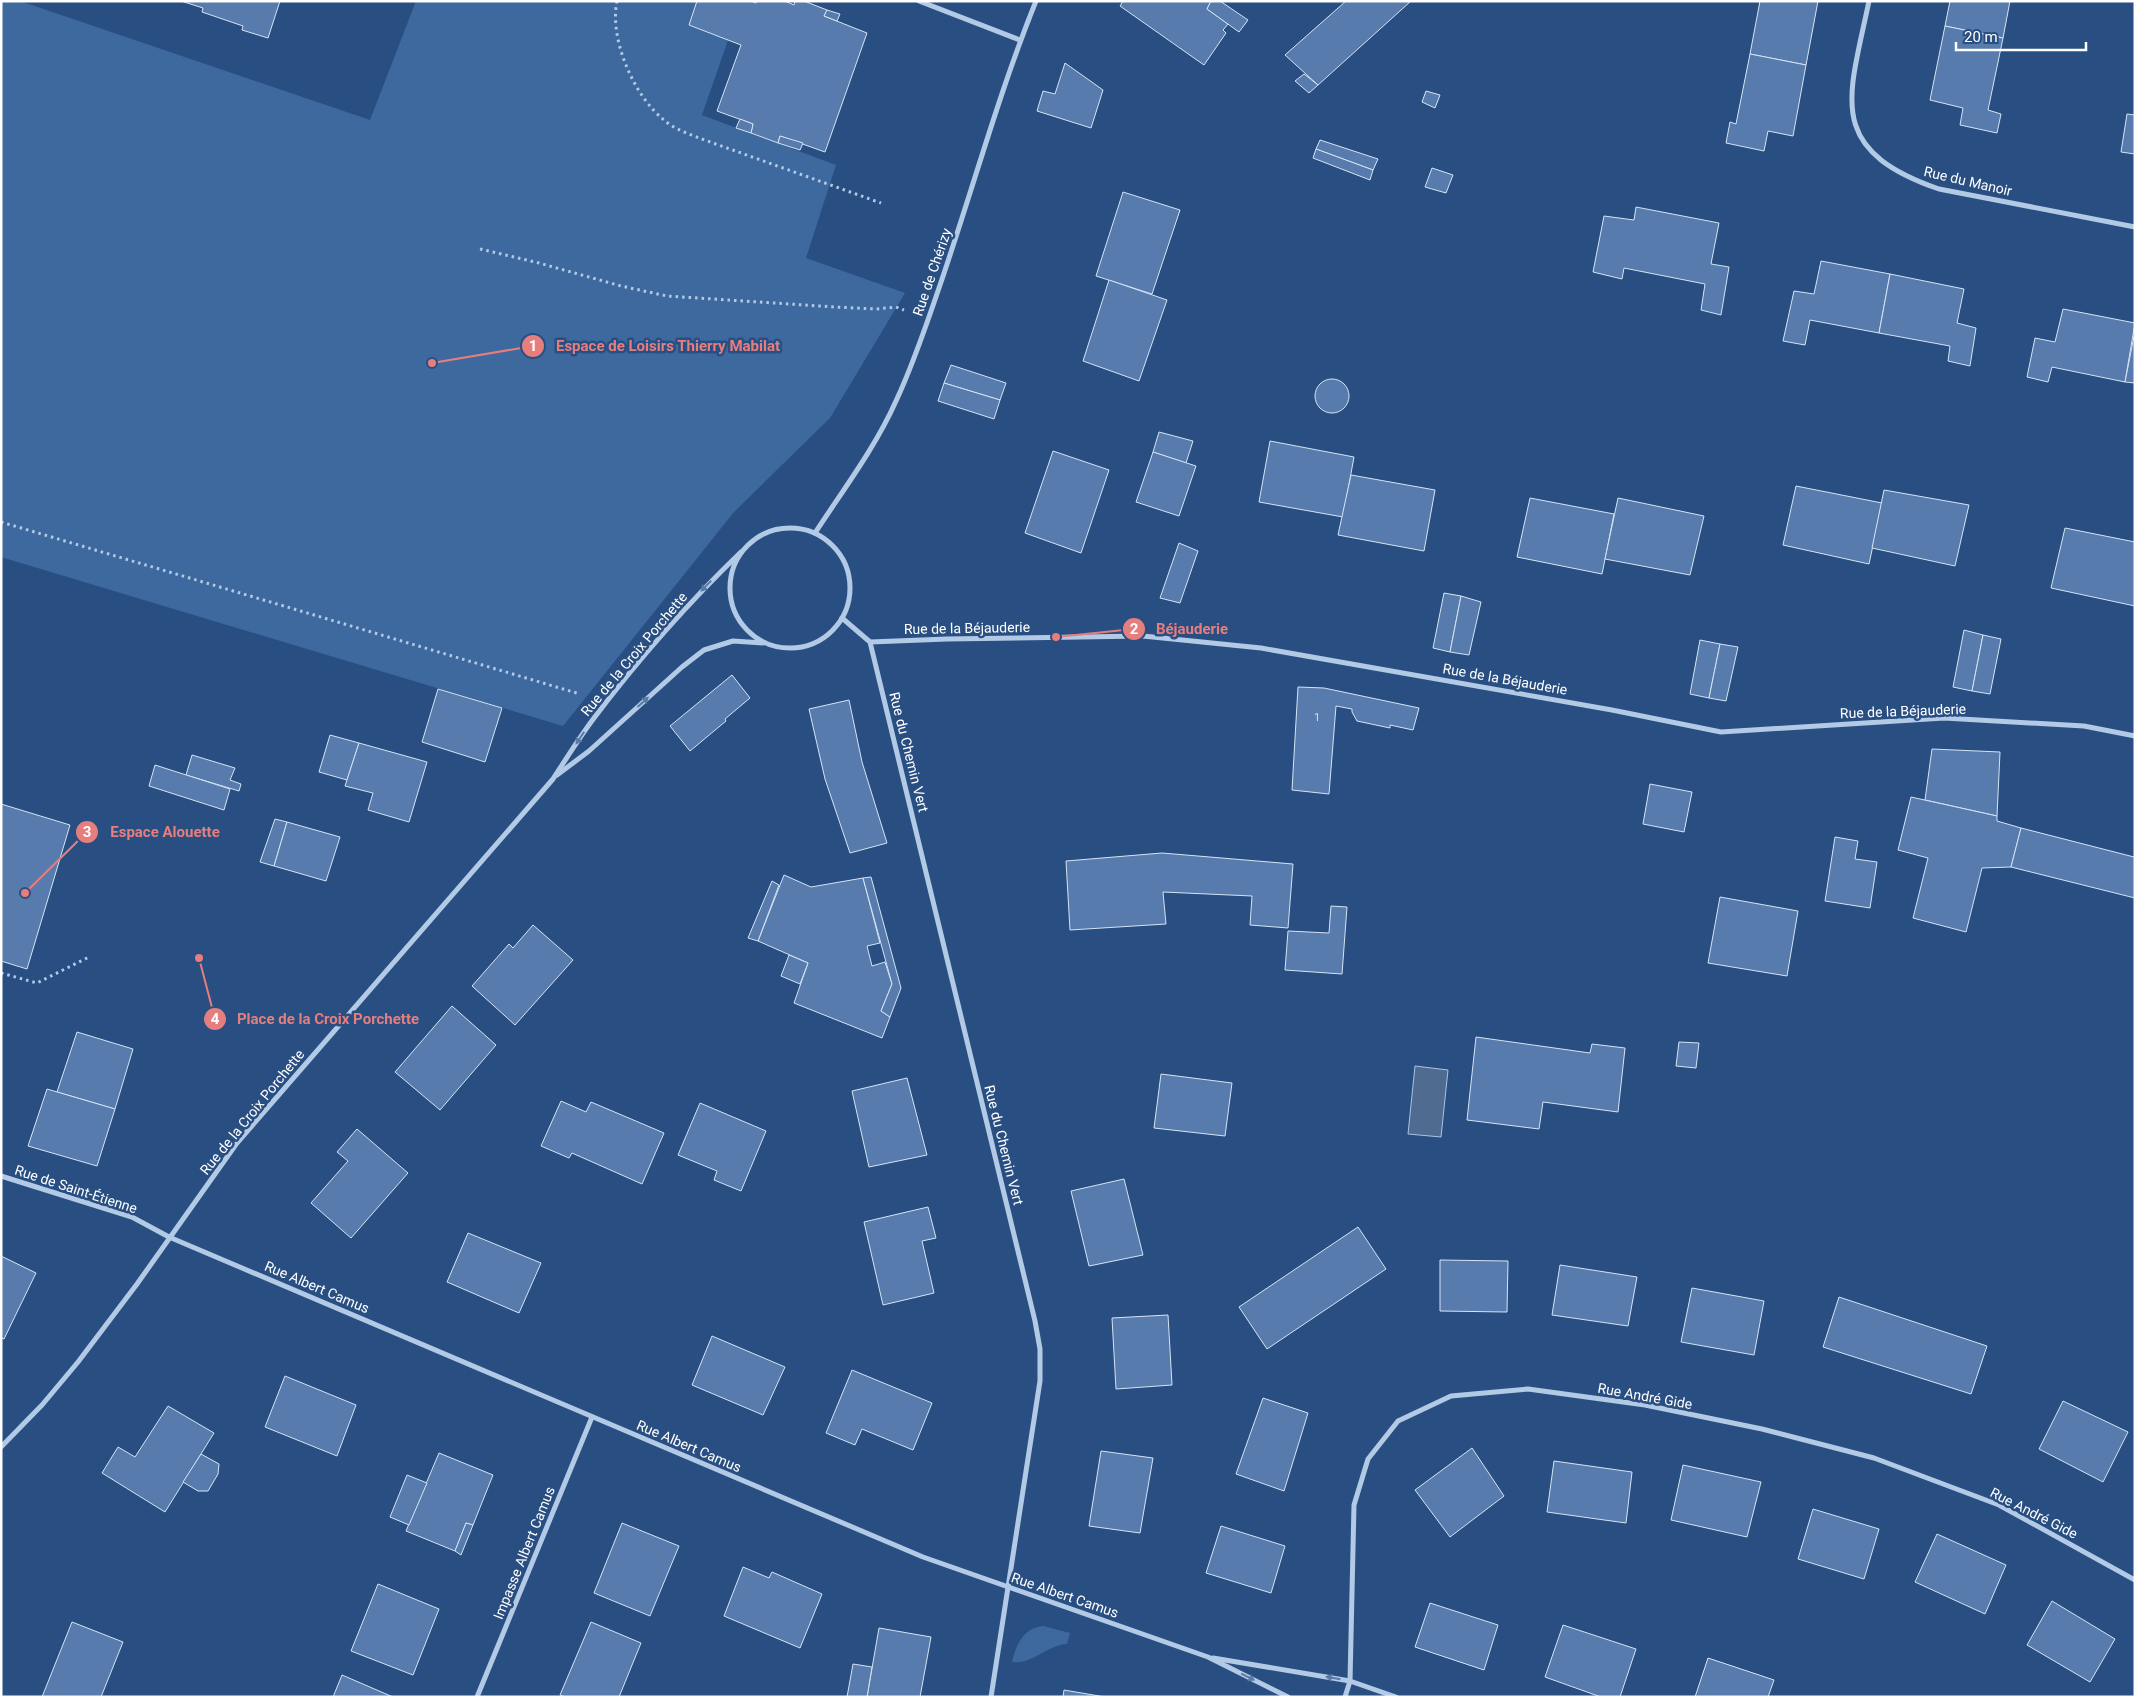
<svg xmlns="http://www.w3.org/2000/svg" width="2136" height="1698" viewBox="0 0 2136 1698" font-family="Roboto,sans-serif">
  <rect width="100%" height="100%" fill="#294f82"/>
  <g fill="#3e699f">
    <polygon points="1,1 20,1 370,120 416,1 697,1 689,25 728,40 702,115 836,165 806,258 905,293 830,418 734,512 563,726 1,557"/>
    <path d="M1043 1626 1070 1633 1067 1644C1047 1645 1032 1665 1012 1662 1016 1645 1023 1628 1043 1626Z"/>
  </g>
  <polygon fill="#4f6b8f" stroke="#a8c4e6" points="1415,1066 1448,1070 1441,1137 1408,1134"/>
  <g fill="#567bac" stroke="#d6e4f5">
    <polygon points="181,1 280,1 268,38 242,30 243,26 202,12 203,8"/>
    <polygon points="697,1 751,1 756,3 757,1 785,1 794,5 795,1 804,1 827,10 824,16 867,33 825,152 780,136 778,143 751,133 753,124 717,111 741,45 689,25"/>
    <polygon points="1123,1 1211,1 1207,9 1228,24 1223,30 1226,33 1204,65 1120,6"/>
    <polygon points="1211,1 1220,1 1248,20 1239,32 1207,9"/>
    <polygon points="1346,1 1411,1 1318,85 1285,55"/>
    <polygon points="1760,1 1818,1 1806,65 1750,54"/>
    <polygon points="1950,1 2010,1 2003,38 1945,26"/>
    <polygon points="827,10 840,14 837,21 824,16"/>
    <polygon points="1945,26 2003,38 1988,110 2001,114 1997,133 1960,125 1963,108 1930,100"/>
    <polygon points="1750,54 1806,65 1793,136 1768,131 1764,151 1726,143 1730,122 1736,124"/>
    <polygon points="1065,63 1103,90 1091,128 1037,111 1043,91 1055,94"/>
    <polygon points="1304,74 1318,85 1309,93 1295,81"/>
    <polygon points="1426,91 1440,95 1435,108 1422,102"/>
    <polygon points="2127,114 2135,115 2135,154 2121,152"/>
    <polygon points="740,119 753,124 751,133 736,128"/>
    <polygon points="780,136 803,143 800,150 778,143"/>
    <polygon points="1320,140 1378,159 1373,170 1316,149"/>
    <polygon points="1316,149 1373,170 1370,180 1313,158"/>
    <polygon points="1432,168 1453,175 1446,193 1425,187"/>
    <polygon points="1123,192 1180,210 1152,294 1096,276"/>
    <polygon points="1636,207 1719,223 1711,264 1729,267 1721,315 1701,310 1705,284 1624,268 1622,279 1593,272 1604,216 1634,220"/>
    <polygon points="1821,261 1890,274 1879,333 1810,320 1805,345 1783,341 1794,291 1814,294"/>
    <polygon points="1890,274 1964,289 1957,323 1976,328 1970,366 1948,361 1950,346 1879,333"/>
    <polygon points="1109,280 1167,300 1139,381 1083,361"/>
    <polygon points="2063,309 2135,323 2125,382 2052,367 2048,382 2027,377 2035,338 2055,342"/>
    <polygon points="2135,331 2135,383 2125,382"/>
    <polygon points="951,365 1006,383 1000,400 944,383"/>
    <circle cx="1332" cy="396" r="17"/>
    <polygon points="944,383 1000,400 994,419 938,401"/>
    <polygon points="1159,432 1193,441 1186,463 1153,452"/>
    <polygon points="1270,441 1354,457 1343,517 1259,502"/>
    <polygon points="1053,451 1109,470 1081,553 1025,533"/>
    <polygon points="1153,452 1196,466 1179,516 1136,502"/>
    <polygon points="1351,475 1435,490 1424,551 1338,535"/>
    <polygon points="1796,486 1882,503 1869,564 1783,545"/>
    <polygon points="1884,490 1969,505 1955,566 1872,548"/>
    <polygon points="1530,498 1614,514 1602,574 1517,557"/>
    <polygon points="1618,498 1704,516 1690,575 1605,559"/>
    <polygon points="2065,528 2135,542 2135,606 2051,588"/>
    <polygon points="1179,543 1198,551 1180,603 1160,598"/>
    <polygon points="1444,593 1461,596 1450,652 1433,648"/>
    <polygon points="1461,596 1481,602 1469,655 1450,652"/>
    <polygon points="1964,630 1983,635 1972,691 1953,687"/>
    <polygon points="1983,635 2001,639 1990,694 1972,691"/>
    <polygon points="1700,640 1720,644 1709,698 1690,694"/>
    <polygon points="1720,644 1738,647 1726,701 1709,698"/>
    <polygon points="732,675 750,698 725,719 726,721 690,751 670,726"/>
    <polygon points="1298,687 1324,688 1419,708 1413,730 1390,725 1390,728 1357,721 1352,712 1352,709 1336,706 1329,794 1292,790"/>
    <polygon points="438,689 502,708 485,762 422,742"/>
    <polygon points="849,700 862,762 887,843 850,853 825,779 809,709"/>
    <polygon points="330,735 359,743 347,780 319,772"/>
    <polygon points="359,743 427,762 409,822 368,810 373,793 345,786"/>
    <polygon points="1932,749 2000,752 1997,816 1925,800"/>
    <polygon points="192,755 235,768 230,780 241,784 239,791 186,775"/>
    <polygon points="155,765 230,789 224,810 149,786"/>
    <polygon points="1650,784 1692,792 1684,832 1643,824"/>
    <polygon points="1911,797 1997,816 1997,821 2021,828 2011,867 1982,868 1966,932 1913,918 1928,858 1898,850"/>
    <polygon points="1,804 70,825 27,969 1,961"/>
    <polygon points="275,819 287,822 274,866 260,862"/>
    <polygon points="287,822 340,837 326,881 274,866"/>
    <polygon points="2021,828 2134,857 2135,855 2135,898 2011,867"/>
    <polygon points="1835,837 1858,841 1855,859 1877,862 1870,908 1825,901"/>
    <polygon points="1162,853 1293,864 1288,928 1250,925 1252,896 1163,892 1166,924 1070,930 1066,861"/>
    <polygon points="784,875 811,887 863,878 880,943 867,946 872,966 885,962 892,984 881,1011 890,1017 882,1038 794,1003 808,963 758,941"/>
    <polygon points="871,877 901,988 890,1017 881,1011 892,984 863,878"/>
    <polygon points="772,881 779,885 758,941 748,938"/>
    <polygon points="1720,897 1798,911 1787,976 1708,963"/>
    <polygon points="1331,906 1347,907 1342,974 1285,970 1288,931 1329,933"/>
    <polygon points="533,925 573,960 515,1025 472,986 509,944 513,948"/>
    <polygon points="789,955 808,963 800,984 781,976"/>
    <polygon points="452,1006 496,1045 440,1110 395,1072"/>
    <polygon points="77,1032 133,1049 115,1109 57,1092"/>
    <polygon points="1476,1037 1590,1053 1592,1044 1625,1048 1618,1112 1543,1102 1539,1129 1467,1120"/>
    <polygon points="1679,1042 1699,1043 1696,1068 1676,1066"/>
    <polygon points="1161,1074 1232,1083 1225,1136 1154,1128"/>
    <polygon points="907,1078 927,1155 869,1167 852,1091"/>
    <polygon points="47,1089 115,1109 97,1166 28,1146"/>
    <polygon points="561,1101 586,1112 591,1102 664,1133 642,1184 572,1153 569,1158 541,1146"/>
    <polygon points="700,1103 766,1131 741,1191 714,1180 717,1171 678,1155"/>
    <polygon points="357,1129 408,1173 351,1238 311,1203 348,1161 337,1152"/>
    <polygon points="1124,1179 1143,1255 1089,1266 1071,1191"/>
    <polygon points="928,1207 936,1238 922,1241 934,1293 883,1305 864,1222"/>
    <polygon points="1358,1227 1386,1269 1267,1349 1239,1307"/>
    <polygon points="468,1233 541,1263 519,1313 447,1282"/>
    <polygon points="1,1256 36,1273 4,1339 1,1338"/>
    <polygon points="1440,1260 1508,1261 1507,1312 1440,1311"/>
    <polygon points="1560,1265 1637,1277 1628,1326 1552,1315"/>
    <polygon points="1692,1288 1764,1301 1754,1355 1681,1342"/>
    <polygon points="1839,1297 1987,1346 1971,1394 1823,1347"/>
    <polygon points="1168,1315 1172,1385 1116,1389 1112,1318"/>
    <polygon points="712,1336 785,1367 763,1415 692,1385"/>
    <polygon points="852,1370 932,1403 913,1450 862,1429 855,1445 826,1433"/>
    <polygon points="285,1376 356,1405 337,1456 265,1427"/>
    <polygon points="1263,1398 1308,1413 1284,1491 1236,1474"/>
    <polygon points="2063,1401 2128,1432 2103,1482 2039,1449"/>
    <polygon points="168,1406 214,1433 165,1512 102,1473 118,1447 135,1457"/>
    <polygon points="1472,1448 1504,1496 1450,1537 1415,1490"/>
    <polygon points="1101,1451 1153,1458 1140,1533 1089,1526"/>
    <polygon points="439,1453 493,1475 473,1525 466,1523 455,1551 406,1531"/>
    <polygon points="201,1454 219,1464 218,1474 208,1491 198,1491 183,1482"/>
    <polygon points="1554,1461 1632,1472 1626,1523 1547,1512"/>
    <polygon points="1683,1465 1761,1482 1747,1537 1671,1520"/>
    <polygon points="407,1475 427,1483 409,1525 390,1517"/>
    <polygon points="1813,1509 1879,1529 1864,1579 1798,1559"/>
    <polygon points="466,1523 473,1525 461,1555 455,1551"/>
    <polygon points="622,1523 679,1546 650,1616 594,1593"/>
    <polygon points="1221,1526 1285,1546 1271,1593 1206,1573"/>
    <polygon points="1937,1534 2006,1565 1985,1614 1915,1582"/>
    <polygon points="743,1567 769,1578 772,1572 822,1594 800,1648 724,1616"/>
    <polygon points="378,1584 439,1609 413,1675 351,1651"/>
    <polygon points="2052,1601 2115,1639 2090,1682 2027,1645"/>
    <polygon points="1430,1603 1498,1625 1484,1670 1415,1647"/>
    <polygon points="72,1622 123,1642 101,1697 42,1697"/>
    <polygon points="591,1622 641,1643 619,1697 565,1697 560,1695"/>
    <polygon points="1563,1625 1636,1649 1620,1697 1601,1697 1545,1677"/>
    <polygon points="879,1628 931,1637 920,1697 867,1697"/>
    <polygon points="1708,1658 1774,1680 1768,1697 1695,1697"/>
    <polygon points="853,1664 872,1667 867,1697 847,1697"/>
    <polygon points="342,1675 393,1697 333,1697"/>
    <polygon points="1064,1690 1105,1697 1063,1697"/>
  </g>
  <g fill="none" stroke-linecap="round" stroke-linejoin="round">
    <g stroke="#b3cae6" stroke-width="3" stroke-dasharray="2.5 4" stroke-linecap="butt">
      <path d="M617 1C609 39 634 96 664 120 674 129 687 133 699 138L881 203"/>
      <polyline points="480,249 539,263 621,286 667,296 835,307 876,309 896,307 904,310"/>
      <polyline points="1,522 580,694"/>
      <polyline points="1,973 37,983 89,957"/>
    </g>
    <g stroke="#b3cae6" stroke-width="5">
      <polyline points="919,1 1020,40"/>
      <path d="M1869 1C1849 98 1824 149 1939 189L2135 227"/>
      <circle cx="790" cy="588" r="60"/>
      <path d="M815 533C843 490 875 448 896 401 913 365 926 326 939 288 972 192 998 95 1036 1"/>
      <polyline points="842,618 870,642 1035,1321 1040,1349 1040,1381 991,1697"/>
      <polyline points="870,642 947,639 1143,636 1261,648 1612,710 1721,732 1944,718 2084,726 2135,736"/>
      <polyline points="557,775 589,751 682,667 704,650 733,641 763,643"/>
      <polyline points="1,1176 132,1217 169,1237 923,1557 1208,1657 1288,1697"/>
      <path d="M1 1447 42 1405 78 1362 137 1284 237 1143 553 779C566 759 579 738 594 718 638 660 688 603 741 552"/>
      <polyline points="1213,1658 1350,1681 1396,1697"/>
      <polyline points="477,1697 592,1417"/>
      <polyline points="1345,1697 1350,1681 1354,1505 1368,1459 1398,1421 1451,1396 1528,1389 1645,1405 1762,1429 1874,1458 1999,1505 2135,1580"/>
    </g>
  </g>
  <defs><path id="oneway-solid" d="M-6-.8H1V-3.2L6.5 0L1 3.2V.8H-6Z" transform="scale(1.25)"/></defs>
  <g fill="#597aa5">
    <use href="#oneway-solid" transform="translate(706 586) rotate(134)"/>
    <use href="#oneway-solid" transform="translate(643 702) rotate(-42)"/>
    <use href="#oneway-solid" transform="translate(580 738) rotate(124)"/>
    <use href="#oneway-solid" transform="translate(1248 1677) rotate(26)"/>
    <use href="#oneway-solid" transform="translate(1333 1678) rotate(-170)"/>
  </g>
  <g text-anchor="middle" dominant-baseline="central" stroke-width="5" stroke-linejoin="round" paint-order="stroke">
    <g font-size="11" fill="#d5deea">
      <text x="1317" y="717">1</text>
    </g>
    <g font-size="14" fill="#fff" stroke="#294f82">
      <text transform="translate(1968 181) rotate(13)">Rue du Manoir</text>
      <text transform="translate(932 272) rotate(-71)">Rue de Chérizy</text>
      <text transform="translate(967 628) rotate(-1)">Rue de la Béjauderie</text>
      <text transform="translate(634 654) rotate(-50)">Rue de la Croix Porchette</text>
      <text transform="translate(1505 679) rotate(10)">Rue de la Béjauderie</text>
      <text transform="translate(1903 711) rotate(-2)">Rue de la Béjauderie</text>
      <text transform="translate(909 752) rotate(76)">Rue du Chemin Vert</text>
      <text transform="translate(252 1112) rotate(-51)">Rue de la Croix Porchette</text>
      <text transform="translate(1004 1145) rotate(76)">Rue du Chemin Vert</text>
      <text transform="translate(76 1189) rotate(18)">Rue de Saint-Étienne</text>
      <text transform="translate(317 1287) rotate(23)">Rue Albert Camus</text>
      <text transform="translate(1645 1396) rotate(10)">Rue André Gide</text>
      <text transform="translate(689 1446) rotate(23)">Rue Albert Camus</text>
      <text transform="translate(2034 1513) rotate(27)">Rue André Gide</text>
      <text transform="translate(524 1553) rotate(-68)">Impasse Albert Camus</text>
      <text transform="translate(1065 1595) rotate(19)">Rue Albert Camus</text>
    </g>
  </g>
  <path fill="none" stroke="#e67e7e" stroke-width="2" d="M432 363L533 346M1056 637L1134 629M25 893L87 832M199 958L215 1019"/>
  <g fill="#e67e7e" stroke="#294f82" stroke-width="2">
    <circle cx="432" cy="363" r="5"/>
    <circle cx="1056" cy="637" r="5"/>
    <circle cx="25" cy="893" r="5"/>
    <circle cx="199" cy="958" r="5"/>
    <circle cx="533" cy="346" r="12"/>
    <circle cx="1134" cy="629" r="12"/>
    <circle cx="87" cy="832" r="12"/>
    <circle cx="215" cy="1019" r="12"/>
  </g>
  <g font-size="15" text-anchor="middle" font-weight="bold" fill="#fff">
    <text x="533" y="351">1</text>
    <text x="1134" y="634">2</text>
    <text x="87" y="837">3</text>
    <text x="215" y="1024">4</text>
  </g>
  <g font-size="15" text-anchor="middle" font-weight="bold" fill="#e67e7e" stroke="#294f82" stroke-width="5" stroke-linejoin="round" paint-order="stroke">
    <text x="668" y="351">Espace de Loisirs Thierry Mabilat</text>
    <text x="1192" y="634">Béjauderie</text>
    <text x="165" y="837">Espace Alouette</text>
    <text x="328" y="1024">Place de la Croix Porchette</text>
  </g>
  <rect width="2136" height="1698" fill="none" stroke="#ffffff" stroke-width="5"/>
  <path d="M1956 42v8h130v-8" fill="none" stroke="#ffffff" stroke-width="2.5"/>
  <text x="1964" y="42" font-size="15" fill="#ffffff" stroke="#294f82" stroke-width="4" paint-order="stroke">20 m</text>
</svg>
